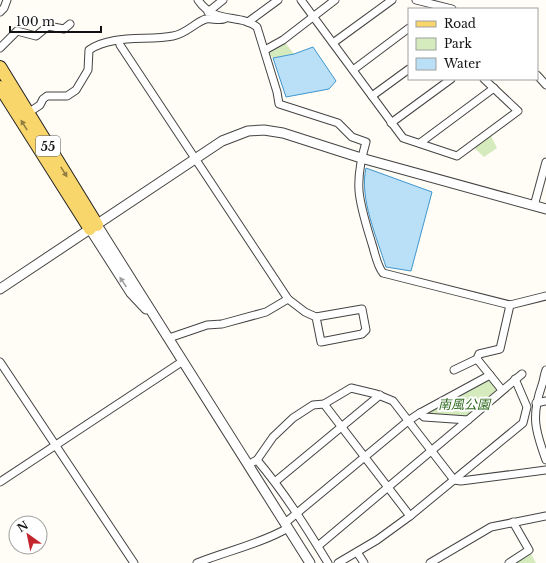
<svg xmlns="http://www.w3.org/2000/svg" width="546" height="563" viewBox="0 0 546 563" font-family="'Libre Baskerville','Noto Sans JP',serif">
  <rect width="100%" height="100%" fill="#fffdf5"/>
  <g fill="#d5ebbd">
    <polygon points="283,40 294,54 273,58 265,50"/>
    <polygon points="489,132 497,148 484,157 472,146"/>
    <polygon points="490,375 502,390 468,420 420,413"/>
    <polygon points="529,550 536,563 509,563"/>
  </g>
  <g fill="#b9e0f7" stroke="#3f96cf">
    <polygon points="313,47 336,81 329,89 286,97 273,58 294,54"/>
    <path d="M366 168 432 192 411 271 386 267C377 238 359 198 366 168Z"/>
  </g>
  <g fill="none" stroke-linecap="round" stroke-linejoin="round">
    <defs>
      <g id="minor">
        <path d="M198 0C215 25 239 13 257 27L277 92 279 104 338 123 352 137 366 142C353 186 359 201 372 244 375 253 377 266 383 273L510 305 546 296"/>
        <polyline points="301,0 403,138 457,156 518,111 484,79"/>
        <polyline points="416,0 452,9"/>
        <polyline points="0,12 4,8 7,0"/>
        <polyline points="208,12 223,0"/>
        <polyline points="248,22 278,0"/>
        <polyline points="119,41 120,45 288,299 305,312 316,317 321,342 362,334 366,330 362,309 316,317"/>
        <polyline points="333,43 392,0"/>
        <polyline points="0,48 17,31 36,36 48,26 64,29 70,24"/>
        <polyline points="265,50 283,40 335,0"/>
        <polyline points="353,70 409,28"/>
        <polyline points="537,75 546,85"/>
        <polyline points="372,96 409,69"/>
        <path d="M28 113 40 105 43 99 47 96H67L76 90 88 70 89 50C112 34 147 41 173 36 186 34 197 21 206 19 212 18 218 21 224 19"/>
        <polyline points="391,123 451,79"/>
        <polyline points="420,143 494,88"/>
        <polyline points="534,206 546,162"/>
        <polyline points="169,338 207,325 222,324 266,312 288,299"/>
        <polyline points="0,362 134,563"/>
        <polyline points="454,370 477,359"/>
        <path d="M546 370C544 374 544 380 542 385 531 416 535 430 546 460"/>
        <polyline points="502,390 477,359 479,354 500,349 510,305"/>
        <polyline points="536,403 546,401"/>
        <polyline points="324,404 410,516"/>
        <polyline points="420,413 424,417 468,420 522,374"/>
        <polyline points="257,460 273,437 293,418 313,405 324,404 351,388 376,394 393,401 454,480 461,481 546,470"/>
        <path d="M253 462 257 460C284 492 306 527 328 563"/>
        <polyline points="276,481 380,395"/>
        <polyline points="0,482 183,361"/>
        <polyline points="285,523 408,421 420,413 490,375"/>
        <polyline points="318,546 468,420"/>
        <polyline points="357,552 364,563"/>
        <path d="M197 563C227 551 260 544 288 528"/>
        <polyline points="338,563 377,540 410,516 523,423 527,407 515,379"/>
        <polyline points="430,563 491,527 546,516"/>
        <polyline points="509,563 529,550 513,522"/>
      </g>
      <g id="tertiary">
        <polyline points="97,225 310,563"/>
        <polyline points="90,229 131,293 146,309"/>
        <polyline points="0,289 222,141 248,131 264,130 283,133 361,158 546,209"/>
      </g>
      <g id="primary">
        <polyline points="0,67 97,225"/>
        <polyline points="0,87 90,229"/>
      </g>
    </defs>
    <use href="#minor" stroke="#444" stroke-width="9"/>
    <use href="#tertiary" stroke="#444" stroke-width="11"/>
    <use href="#primary" stroke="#222" stroke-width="14"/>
    <use href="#minor" stroke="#fff" stroke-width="7"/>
    <use href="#tertiary" stroke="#fff" stroke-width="9"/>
    <use href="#primary" stroke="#f9d66b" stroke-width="12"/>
  </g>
  <defs><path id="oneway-solid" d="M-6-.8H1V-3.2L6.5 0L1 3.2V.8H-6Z"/></defs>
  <g fill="#917d42">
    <use href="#oneway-solid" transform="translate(24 125) rotate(-122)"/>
    <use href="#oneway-solid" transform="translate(64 172) rotate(58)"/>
  </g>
  <use fill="#a0a0a0" href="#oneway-solid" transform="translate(123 282) rotate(-124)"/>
  <g text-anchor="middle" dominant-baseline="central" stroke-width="4" stroke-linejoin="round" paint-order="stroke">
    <rect fill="#fff" stroke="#585858" stroke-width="1" x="36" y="136" width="24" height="20" rx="3"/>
    <g font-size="12" font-weight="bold" fill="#111">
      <text x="48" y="146">55</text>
    </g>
    <g font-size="13" font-style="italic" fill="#2f6b1f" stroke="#fff">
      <text x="464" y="404">南風公園</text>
    </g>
  </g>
  <rect x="408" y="8" width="130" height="72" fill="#ffffff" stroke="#a0a0a0"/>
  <rect x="416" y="21" width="20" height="6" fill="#f9d66b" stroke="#a0a0a0"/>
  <text x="444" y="28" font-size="12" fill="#111111">Road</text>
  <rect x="416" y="38" width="20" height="12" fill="#d5ebbd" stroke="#a0a0a0"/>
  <text x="444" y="48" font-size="12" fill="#111111">Park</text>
  <rect x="416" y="58" width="20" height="12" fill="#b9e0f7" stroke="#a0a0a0"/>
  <text x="444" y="68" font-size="12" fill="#111111">Water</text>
  <g transform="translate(28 535) rotate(327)"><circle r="19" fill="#ffffff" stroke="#a0a0a0"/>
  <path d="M0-3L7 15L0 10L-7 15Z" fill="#c4262e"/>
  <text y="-6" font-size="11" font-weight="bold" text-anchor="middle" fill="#111111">N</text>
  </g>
  <path d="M10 26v6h91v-6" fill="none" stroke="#111111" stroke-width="2"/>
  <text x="16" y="26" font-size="12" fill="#111111" stroke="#ffffff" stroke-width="3" paint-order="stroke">100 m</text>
</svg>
